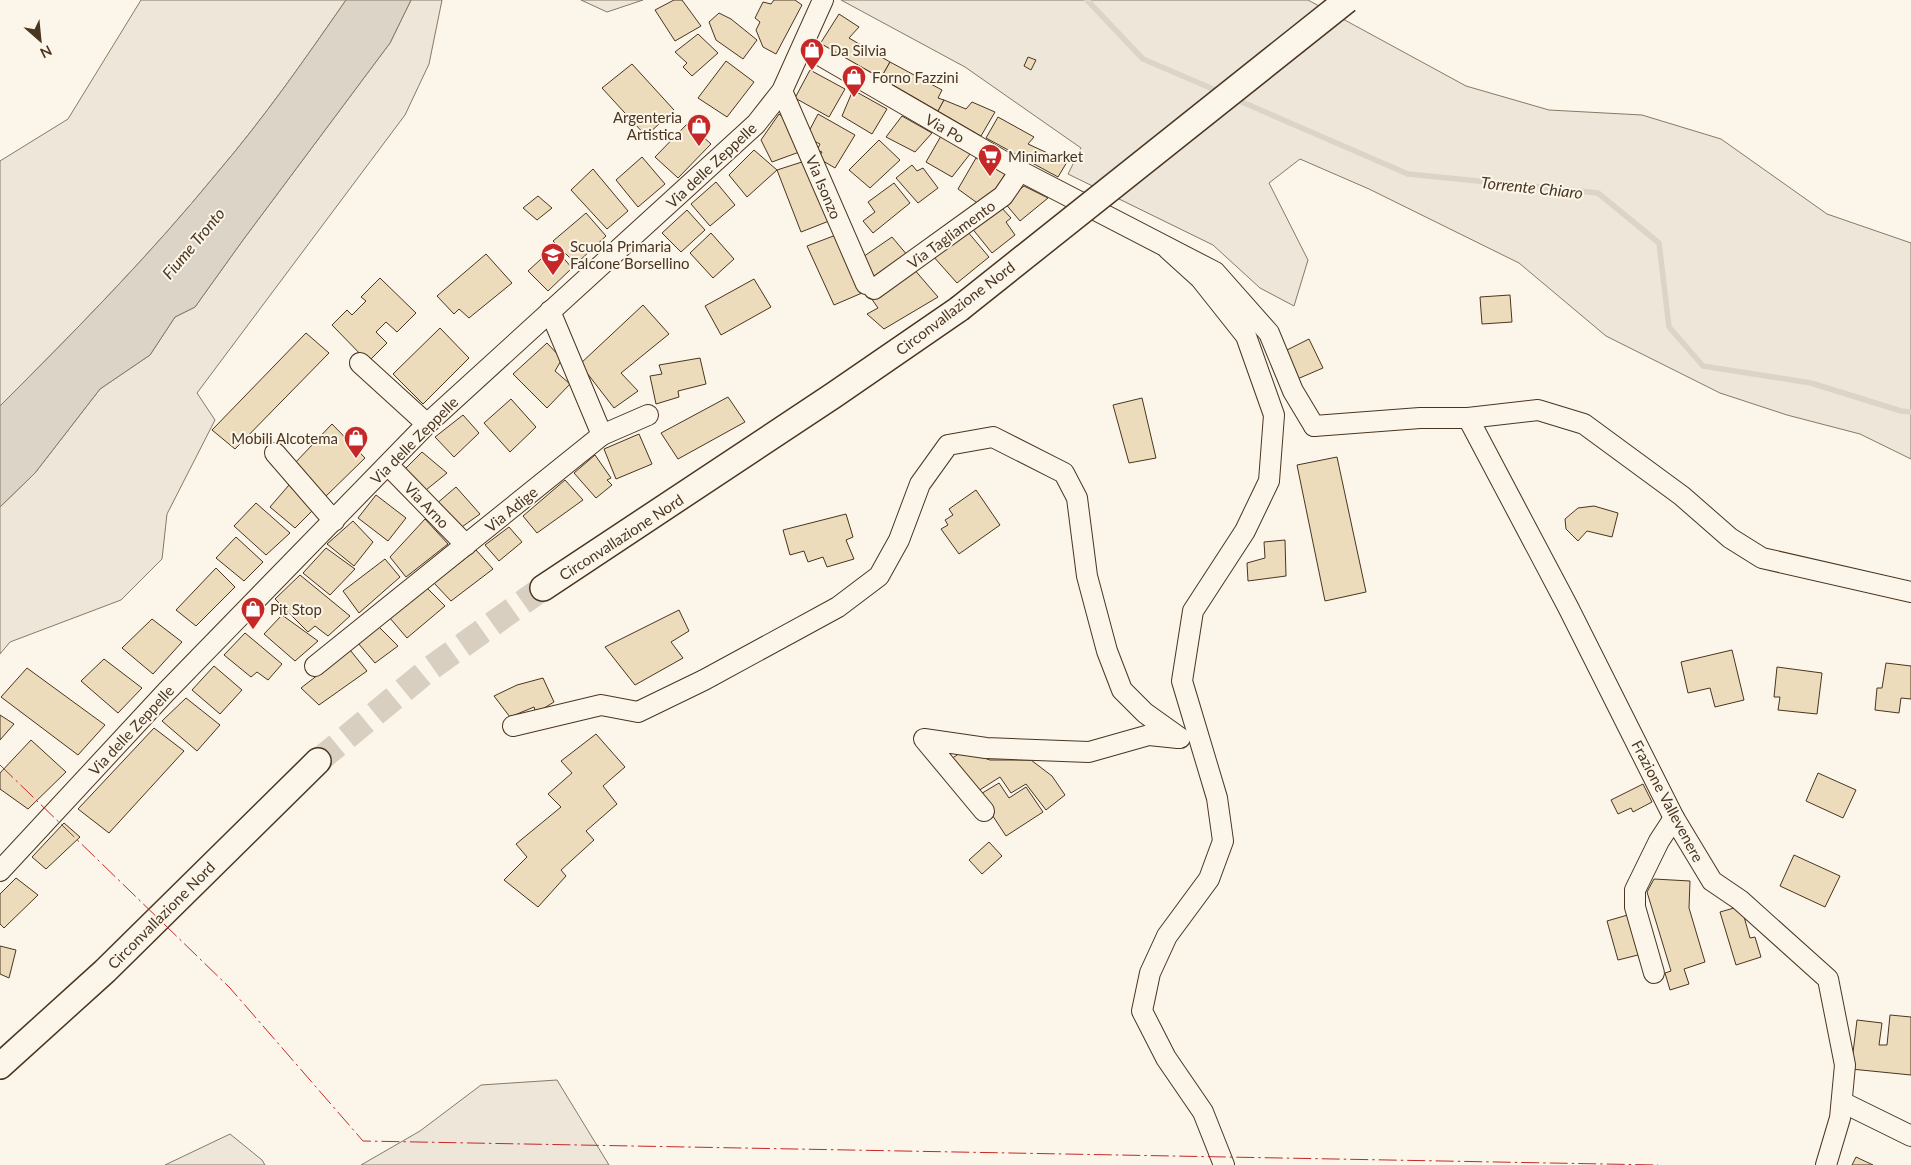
<svg xmlns="http://www.w3.org/2000/svg" width="1911" height="1165" viewBox="0 0 1911 1165" font-family="Lato,sans-serif">
  <rect width="100%" height="100%" fill="#fbf6e9"/>
  <g fill="#ede6d9" stroke="#887966">
    <path d="M141 0H346C305 59 264 118 217 173 150 255 75 331 0 406V161L68 119Z"/>
    <polygon points="411,0 442,0 429,64 405,115 197,393 215,420 167,514 162,559 121,600 10,642 0,654 0,507 35,473 100,389 150,355 175,317 195,307 243,240 390,43"/>
    <polygon points="581,0 643,0 607,12"/>
    <polygon points="841,0 1308,0 1466,86 1549,110 1642,115 1721,139 1827,214 1911,243 1911,459 1860,434 1787,415 1720,393 1606,336 1519,263 1369,189 1300,159 1269,183 1308,260 1294,306 1260,288 1213,245 1068,174 1081,148 965,67"/>
    <polygon points="557,1080 609,1165 361,1165 420,1131 481,1085"/>
    <polygon points="230,1134 262,1160 265,1165 165,1165"/>
  </g>
  <path fill="#dcd4c6" stroke="#887966" d="M346 0H411L390 43 243 240 195 307 175 317 150 355 100 389 35 473 0 507V406C75 331 150 255 217 173 264 118 305 59 346 0Z"/>
  <g fill="none" stroke-linecap="round" stroke-linejoin="round">
    <g stroke="#dcd4c6" stroke-width="5.5">
      <polyline points="1087,0 1143,59 1220,92"/>
      <polyline points="1235,99 1408,174 1598,193 1659,243 1669,327 1703,366 1811,383 1901,411 1911,412"/>
    </g>
  </g>
  <g fill="#ecdcbc" stroke="#4a3520">
    <polygon points="674,0 682,0 701,26 675,41 655,10"/>
    <polygon points="774,0 795,0 802,5 776,54 763,47 756,30 760,22 755,18 763,2 771,4"/>
    <polygon points="719,13 731,19 757,40 743,59 716,40 709,22"/>
    <polygon points="839,14 859,27 849,38 890,62 881,78 820,44"/>
    <polygon points="698,34 718,53 692,76 683,67 687,63 675,52"/>
    <polygon points="1028,57 1036,60 1031,70 1024,66"/>
    <polygon points="726,61 754,82 727,117 698,98"/>
    <polygon points="890,62 942,90 938,98 944,100 938,111 881,78"/>
    <polygon points="632,64 674,110 646,136 602,88"/>
    <polygon points="810,70 845,89 829,117 795,98"/>
    <polygon points="853,90 887,109 872,134 842,116"/>
    <polygon points="944,100 966,109 972,102 995,112 981,136 938,111"/>
    <polygon points="779,114 789,121 802,151 772,162 761,140"/>
    <polygon points="818,114 855,135 835,168 818,158 822,152 817,150 820,144 806,137"/>
    <polygon points="902,116 932,133 915,152 886,137"/>
    <polygon points="998,117 1034,137 1028,144 1067,162 1058,177 986,138"/>
    <polygon points="688,123 711,144 678,178 655,157"/>
    <polygon points="941,136 970,154 952,177 926,162"/>
    <polygon points="879,140 900,160 870,188 849,170"/>
    <polygon points="754,150 777,170 747,197 729,175"/>
    <polygon points="642,157 665,184 638,207 616,180"/>
    <polygon points="976,158 1005,174 995,195 980,205 958,189"/>
    <polygon points="805,161 829,221 801,232 777,170"/>
    <polygon points="912,165 917,171 923,168 938,188 918,203 896,178"/>
    <polygon points="593,169 628,211 607,229 571,190"/>
    <polygon points="716,182 735,205 710,226 691,204"/>
    <polygon points="894,183 910,203 873,233 863,221 875,212 868,202"/>
    <polygon points="1024,186 1048,198 1020,221 1004,202"/>
    <polygon points="538,196 552,208 537,220 523,208"/>
    <polygon points="999,205 1011,218 1006,222 1015,235 992,253 971,227"/>
    <polygon points="687,210 705,230 681,252 662,233"/>
    <polygon points="586,213 606,236 576,264 553,241"/>
    <polygon points="967,231 989,257 957,283 932,255"/>
    <polygon points="711,233 734,259 713,278 690,253"/>
    <polygon points="836,235 862,293 834,305 807,246"/>
    <polygon points="892,237 908,256 877,282 860,259"/>
    <polygon points="554,247 572,268 548,291 528,271"/>
    <polygon points="486,254 512,283 469,318 459,309 454,314 437,296"/>
    <polygon points="913,268 938,297 884,329 867,314 878,308 871,298"/>
    <polygon points="380,278 416,313 397,332 386,322 376,332 387,343 368,362 332,325 347,310 352,315 366,301 361,297"/>
    <polygon points="754,279 771,307 721,335 705,306"/>
    <polygon points="1510,295 1512,322 1482,324 1480,297"/>
    <polygon points="643,305 669,334 621,373 638,391 614,408 580,364"/>
    <polygon points="440,328 469,358 423,404 393,374"/>
    <polygon points="306,333 329,353 235,449 212,430"/>
    <polygon points="1309,339 1323,368 1295,380 1283,352"/>
    <polygon points="547,343 562,359 555,371 570,384 547,408 513,374"/>
    <polygon points="700,358 706,384 678,391 679,397 656,404 650,376 662,374 659,365"/>
    <polygon points="728,397 745,422 678,459 661,433"/>
    <polygon points="1142,398 1156,458 1129,463 1113,405"/>
    <polygon points="511,399 536,427 510,452 484,423"/>
    <polygon points="463,415 479,433 454,457 435,437"/>
    <polygon points="332,424 365,458 324,498 294,464"/>
    <polygon points="639,434 652,464 616,479 604,449"/>
    <polygon points="422,452 447,473 426,490 403,471"/>
    <polygon points="595,455 611,478 607,480 612,485 596,498 574,473"/>
    <polygon points="1337,457 1366,592 1325,601 1297,465"/>
    <polygon points="565,480 583,500 537,533 523,516"/>
    <polygon points="289,485 315,508 295,528 270,507"/>
    <polygon points="456,487 480,514 459,529 435,505"/>
    <polygon points="976,490 1000,525 959,554 941,529 948,525 945,520 953,515 949,509"/>
    <polygon points="376,495 406,518 388,541 358,518"/>
    <polygon points="256,503 290,533 266,555 234,526"/>
    <polygon points="1594,506 1618,513 1612,537 1587,531 1578,541 1566,529 1565,519 1578,508"/>
    <polygon points="846,514 853,537 846,540 854,559 827,567 823,557 808,562 804,551 790,555 783,530"/>
    <polygon points="425,519 448,544 406,577 390,557"/>
    <polygon points="353,521 373,542 354,566 327,544"/>
    <polygon points="509,527 522,542 499,561 485,545"/>
    <polygon points="236,537 263,562 244,581 216,558"/>
    <polygon points="1285,540 1286,576 1248,581 1247,563 1265,558 1264,542"/>
    <polygon points="326,548 355,569 330,595 303,573"/>
    <polygon points="476,550 493,569 451,601 434,583"/>
    <polygon points="385,559 400,577 359,613 343,591"/>
    <polygon points="216,568 235,587 196,626 176,610"/>
    <polygon points="300,575 350,616 328,636 315,626 308,632 275,599"/>
    <polygon points="426,587 445,606 407,638 389,617"/>
    <polygon points="679,610 689,631 671,642 683,658 635,685 605,647"/>
    <polygon points="282,615 318,641 295,661 264,634"/>
    <polygon points="152,619 182,642 153,674 122,648"/>
    <polygon points="378,626 398,646 375,663 358,643"/>
    <polygon points="245,633 282,664 268,680 257,672 251,677 224,655"/>
    <polygon points="350,650 367,671 319,705 301,688"/>
    <polygon points="1732,650 1744,700 1715,707 1710,688 1688,693 1681,662"/>
    <polygon points="104,659 142,688 118,713 81,681"/>
    <polygon points="1886,663 1911,666 1911,699 1901,698 1899,713 1875,710 1877,688 1882,688"/>
    <polygon points="214,666 242,690 220,714 192,690"/>
    <polygon points="1777,667 1822,673 1817,714 1778,710 1780,697 1774,697"/>
    <polygon points="27,668 105,725 78,755 1,697"/>
    <polygon points="543,678 554,702 536,713 534,707 510,717 494,696 517,685"/>
    <polygon points="186,698 220,725 197,751 162,721"/>
    <polygon points="0,715 14,724 0,740"/>
    <polygon points="154,728 184,751 109,833 78,809"/>
    <polygon points="596,734 625,767 603,786 617,804 586,831 594,840 561,870 566,876 538,907 504,880 527,857 516,844 561,807 548,794 572,773 561,761"/>
    <polygon points="31,740 66,772 28,809 0,789 0,773"/>
    <polygon points="963,751 990,760 1031,760 1052,776 1065,795 1046,810 1026,784 1011,793 1000,777 978,791 951,759"/>
    <polygon points="1818,773 1856,790 1843,818 1806,801"/>
    <polygon points="999,783 1009,798 1026,787 1043,812 1006,836 979,795"/>
    <polygon points="1643,784 1652,802 1633,812 1631,808 1618,814 1611,800"/>
    <polygon points="64,823 80,837 46,869 32,857"/>
    <polygon points="989,842 1002,856 982,874 969,860"/>
    <polygon points="1794,855 1840,876 1825,907 1780,886"/>
    <polygon points="16,878 38,895 4,928 0,924 0,894"/>
    <polygon points="1654,879 1690,881 1689,908 1705,962 1684,969 1689,984 1670,990 1665,973 1671,971 1647,892"/>
    <polygon points="1741,906 1750,938 1755,937 1761,957 1736,965 1720,912"/>
    <polygon points="1631,914 1642,954 1618,960 1607,921"/>
    <polygon points="0,946 16,950 9,978 0,974"/>
    <polygon points="1890,1015 1911,1017 1911,1075 1851,1069 1857,1020 1882,1023 1879,1045 1887,1045"/>
    <polygon points="1856,1157 1873,1165 1852,1165"/>
  </g>
  <g fill="none" stroke-linecap="round" stroke-linejoin="round">
    <polyline stroke="#d8cfc1" stroke-width="25" stroke-dasharray="25 12" stroke-linecap="butt" points="318,761 428,670 543,588"/>
    <defs>
      <g id="minor">
        <polyline points="804,46 1020,171 1215,272 1269,333 1293,391 1314,426"/>
        <polyline points="782,91 866,284"/>
        <polyline points="1168,249 1200,278 1246,336 1274,415 1269,481 1245,531 1193,611 1182,681 1217,798 1223,841 1209,879 1167,936 1150,973 1142,1011 1166,1058 1203,1112 1224,1165"/>
        <polyline points="874,289 1003,196 1020,171"/>
        <polyline points="360,363 427,424"/>
        <polyline points="1468,418 1568,607 1674,818 1712,881 1740,900 1828,979 1845,1065 1840,1118 1826,1165"/>
        <polyline points="1314,426 1420,418 1468,418 1538,410 1584,424 1682,496 1730,538 1762,558 1911,592"/>
        <polyline points="602,435 648,415"/>
        <polyline points="275,453 334,521"/>
        <polyline points="388,465 466,545"/>
        <polyline points="315,666 602,435 550,311"/>
        <polyline points="513,726 601,705 638,712 704,680 838,607 879,576 899,540 920,484 948,445 993,437 1064,473 1077,498 1087,576 1107,651 1122,690 1145,713 1180,738"/>
        <polyline points="984,811 924,739 986,748 1089,752 1149,735 1178,738"/>
        <polyline points="0,871 166,692 427,424 756,124 782,91 823,0"/>
        <polyline points="1654,973 1635,907 1635,890 1659,841 1674,818"/>
        <polyline points="1842,1102 1911,1136"/>
      </g>
      <g id="major">
        <polyline points="543,588 834,395 959,309"/>
        <polyline points="0,1066 105,971 318,761"/>
      </g>
    </defs>
    <use href="#minor" stroke="#4a3520" stroke-width="22"/>
    <use href="#major" stroke="#4a3520" stroke-width="28"/>
    <use href="#minor" stroke="#fbf6e9" stroke-width="20"/>
    <use href="#major" stroke="#fbf6e9" stroke-width="25"/>
    <defs>
      <polyline id="major-bridge" points="959,309 1347,0"/>
    </defs>
    <use href="#major-bridge" stroke="#4a3520" stroke-width="28" stroke-linecap="butt"/>
    <use href="#major-bridge" stroke="#fbf6e9" stroke-width="25"/>
    <polyline stroke="#c62828" stroke-width="1" stroke-dasharray="18 4 2.5 4" stroke-linecap="butt" points="0,765 230,988 363,1141 1658,1165"/>
  </g>
  <defs>
    <symbol id="shop-pin" viewBox="-11 -11 22 30"><path d="M0 17L-7.5 6A9.5 9.5 0 1 1 7.5 6Z" fill="#c62828" stroke="#fbf6e9"/><path d="M-5-2.5h2.3a2.7 3.5 0 0 1 5.4 0H5L5.5 6h-11ZM-1.5-2.5h3a1.5 2.3 0 0 0-3 0Z" fill="#fff"/></symbol>
    <symbol id="supermarket-pin" viewBox="-11 -11 22 30"><path d="M0 17L-7.5 6A9.5 9.5 0 1 1 7.5 6Z" fill="#c62828" stroke="#fbf6e9"/><path d="M-6-5.5h2.5l.6 2H6L4.5 2H-2.5L-4.4-4H-6ZM-1.5 3.2a1.3 1.3 0 1 0 .1 0ZM3 3.2a1.3 1.3 0 1 0 .1 0Z" fill="#fff"/></symbol>
    <symbol id="school-pin" viewBox="-11 -11 22 30"><path d="M0 17L-7.5 6A9.5 9.5 0 1 1 7.5 6Z" fill="#c62828" stroke="#fbf6e9"/><path d="M0-5L7-2L0 1L-7-2ZM-4 1L0 2.5L4 1V4Q0 6-4 4Z" fill="#fff"/></symbol>
  </defs>
  <g fill-rule="evenodd">
    <use href="#shop-pin" x="798" y="36" width="28" height="38"/>
    <use href="#shop-pin" x="840" y="63" width="28" height="38"/>
    <use href="#shop-pin" x="685" y="112" width="28" height="38"/>
    <use href="#supermarket-pin" x="976" y="142" width="28" height="38"/>
    <use href="#school-pin" x="539" y="241" width="28" height="38"/>
    <use href="#shop-pin" x="342" y="424" width="28" height="38"/>
    <use href="#shop-pin" x="239" y="595" width="28" height="38"/>
  </g>
  <g text-anchor="middle" dominant-baseline="central" stroke-width="4" stroke-linejoin="round" paint-order="stroke">
    <g font-size="15" fill="#4a3520" stroke="#fbf6e9" text-anchor="start">
      <text x="830" y="50">Da Silvia</text>
      <text x="872" y="77">Forno Fazzini</text>
      <text x="682" y="117" text-anchor="end">Argenteria<tspan x="682" dy="17">Artistica</tspan></text>
      <text x="1008" y="156">Minimarket</text>
      <text x="570" y="246">Scuola Primaria<tspan x="570" dy="17">Falcone Borsellino</tspan></text>
      <text x="338" y="438" text-anchor="end">Mobili Alcotema</text>
      <text x="270" y="609">Pit Stop</text>
    </g>
    <g font-size="15" fill="#4a3520" stroke="#fbf6e9">
      <text transform="translate(945 128) rotate(30)">Via Po</text>
      <text transform="translate(711 165) rotate(-43)">Via delle Zeppelle</text>
      <text transform="translate(824 187) rotate(67)">Via Isonzo</text>
      <text transform="translate(951 234) rotate(-36)">Via Tagliamento</text>
      <text transform="translate(955 308) rotate(-37)">Circonvallazione Nord</text>
      <text transform="translate(414 440) rotate(-45)">Via delle Zeppelle</text>
      <text transform="translate(427 505) rotate(46)">Via Arno</text>
      <text transform="translate(511 509) rotate(-39)">Via Adige</text>
      <text transform="translate(621 537) rotate(-33)">Circonvallazione Nord</text>
      <text transform="translate(131 730) rotate(-47)">Via delle Zeppelle</text>
      <text transform="translate(1668 801) rotate(62)">Frazione Vallevenere</text>
      <text transform="translate(161 915) rotate(-45)">Circonvallazione Nord</text>
    </g>
    <g font-size="16" font-style="italic" fill="#4a3520" stroke="#fbf6e9">
      <text transform="translate(1532 187) rotate(6)">Torrente Chiaro</text>
      <text transform="translate(193 243) rotate(-50)">Fiume Tronto</text>
    </g>
  </g>
  <g transform="translate(40 40) rotate(153)" stroke="#fbf6e9" stroke-width="4" paint-order="stroke">
  <path d="M0-4L9 19L0 12L-9 19Z" fill="#4a3520"/>
  <text y="-8" font-size="14" font-weight="bold" text-anchor="middle" fill="#4a3520">N</text>
  </g>
</svg>
